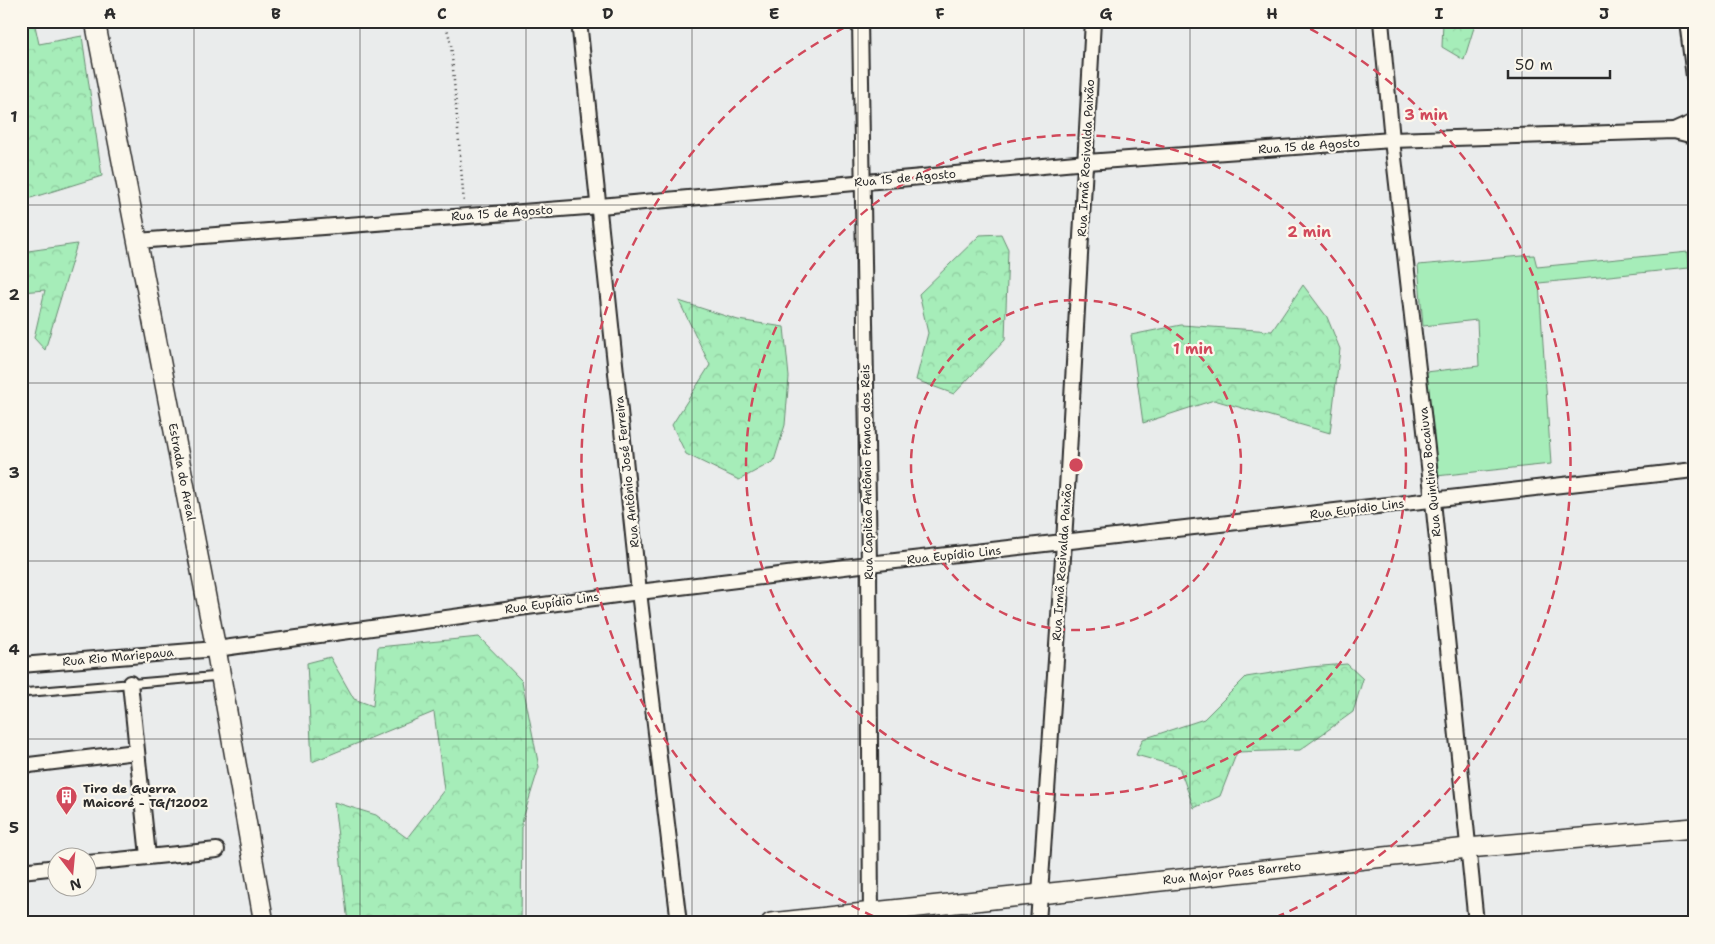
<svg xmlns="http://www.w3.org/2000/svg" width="1715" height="944" viewBox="0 0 1715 944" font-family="'Shantell Sans',sans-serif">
  <defs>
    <pattern id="forest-crowns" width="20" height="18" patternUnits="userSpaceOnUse" patternTransform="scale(1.25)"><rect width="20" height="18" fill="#a6edb9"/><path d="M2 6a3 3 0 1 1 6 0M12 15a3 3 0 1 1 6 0" fill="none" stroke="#8fcb9f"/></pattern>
  </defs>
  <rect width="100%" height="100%" fill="#eaecec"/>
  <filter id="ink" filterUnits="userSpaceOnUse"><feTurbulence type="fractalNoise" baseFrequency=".02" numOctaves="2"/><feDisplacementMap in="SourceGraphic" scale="10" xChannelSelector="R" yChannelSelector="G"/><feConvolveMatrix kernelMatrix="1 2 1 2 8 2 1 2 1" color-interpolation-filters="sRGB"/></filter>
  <g filter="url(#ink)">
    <polygon fill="#a6edb9" stroke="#688c72" points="1688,252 1689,268 1539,283 1551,464 1436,476 1426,372 1479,366 1477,320 1423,326 1418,265 1534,255 1537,267"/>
    <g fill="url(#forest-crowns)" stroke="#688c72">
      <polygon points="21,21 34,21 39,44 82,36 102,176 21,201"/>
      <polygon points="1443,21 1476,21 1464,60 1442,47"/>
      <polygon points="1001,234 1008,249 1005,340 954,394 916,380 928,333 919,294 980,235"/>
      <polygon points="77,244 45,350 34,338 45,290 21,292 21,252"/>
      <polygon points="1303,285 1327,317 1340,349 1330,433 1214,400 1143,423 1131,335 1181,325 1272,331"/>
      <polygon points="679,301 738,320 784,327 789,377 785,425 774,461 739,480 686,454 672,425 710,365"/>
      <polygon points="479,637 522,681 539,767 522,822 521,923 348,923 334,802 376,815 407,838 444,790 434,712 312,762 307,663 330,657 354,699 373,706 378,647"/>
      <polygon points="1347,664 1363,679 1353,712 1300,750 1237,752 1220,796 1194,808 1179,767 1136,755 1143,739 1204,719 1246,677 1310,667"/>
    </g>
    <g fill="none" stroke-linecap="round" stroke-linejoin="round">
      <defs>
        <polyline id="lane" points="21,693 220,676"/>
        <g id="street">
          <polyline points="579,21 639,592 679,923"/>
          <polyline points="860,21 869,564 871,923"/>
          <polyline points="1381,21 1392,140 1433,501 1476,923"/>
          <polyline points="1687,21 1694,77"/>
          <polyline points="1674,131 1694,122"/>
          <polyline points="137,241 600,206 1087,162 1392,140 1674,131 1694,136"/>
          <polyline points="21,665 216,649 639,592 869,564 1694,470"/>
          <polyline points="130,683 148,856"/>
          <polyline points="21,766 136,752"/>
          <polyline points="88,863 217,850"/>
          <polyline points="21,871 58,867"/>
          <polyline points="1038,923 1064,543 1093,21"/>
        </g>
        <g id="secondary">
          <polyline points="95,21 216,649 264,923"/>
          <polyline points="771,923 1468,848 1694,828"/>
        </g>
      </defs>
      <use href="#lane" stroke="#2b2b2b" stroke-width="11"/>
      <use href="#street" stroke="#2b2b2b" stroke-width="18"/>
      <use href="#secondary" stroke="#2b2b2b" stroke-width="22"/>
      <polyline stroke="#2b2b2b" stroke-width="2.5" stroke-dasharray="1 4" stroke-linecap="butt" points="445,21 451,44 464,204"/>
      <use href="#lane" stroke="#fbf7ec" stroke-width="7"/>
      <use href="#street" stroke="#fbf7ec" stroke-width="14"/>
      <use href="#secondary" stroke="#fbf7ec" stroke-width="19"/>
    </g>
  </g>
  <path fill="none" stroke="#2b2b2b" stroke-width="1" stroke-opacity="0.55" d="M194 21V923M360 21V923M526 21V923M692 21V923M858 21V923M1024 21V923M1190 21V923M1356 21V923M1522 21V923M21 205H1694M21 383H1694M21 561H1694M21 739H1694"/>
  <g fill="none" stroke="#d1495b" stroke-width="2.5" stroke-dasharray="9 6">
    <circle cx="1076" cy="465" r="165"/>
    <circle cx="1076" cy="465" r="330"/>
    <path d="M887 922A495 495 0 0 1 855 22M1297 22A495 495 0 0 1 1265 922"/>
  </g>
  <defs>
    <symbol id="building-pin" viewBox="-11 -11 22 30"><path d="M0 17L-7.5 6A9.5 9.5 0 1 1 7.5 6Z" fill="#d1495b" stroke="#fbf7ec"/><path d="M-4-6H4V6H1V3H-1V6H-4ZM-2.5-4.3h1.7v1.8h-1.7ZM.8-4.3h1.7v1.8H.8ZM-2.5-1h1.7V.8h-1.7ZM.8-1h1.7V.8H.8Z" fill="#fff"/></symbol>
  </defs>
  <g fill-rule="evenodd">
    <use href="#building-pin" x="54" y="784" width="25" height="34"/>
  </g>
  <g text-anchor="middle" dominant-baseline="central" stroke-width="4.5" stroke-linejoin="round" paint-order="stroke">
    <g font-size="12" fill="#2b2b2b" stroke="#fbf7ec">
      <text transform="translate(1309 146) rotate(-4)">Rua 15 de Agosto</text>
      <text transform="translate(1086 158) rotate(-87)">Rua Irmã Rosivalda Paixão</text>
      <text transform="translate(905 178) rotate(-5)">Rua 15 de Agosto</text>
      <text transform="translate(502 213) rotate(-4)">Rua 15 de Agosto</text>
      <text transform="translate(182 472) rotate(79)">Estrada do Areal</text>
      <text transform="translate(627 472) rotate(-96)">Rua Antônio José Ferreira</text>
      <text transform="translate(867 472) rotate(-91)">Rua Capitão Antônio Franco dos Reis</text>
      <text transform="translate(1430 472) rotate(-96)">Rua Quintino Bocaiuva</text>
      <text transform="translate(1357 509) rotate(-7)">Rua Eupídio Lins</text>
      <text transform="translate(954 555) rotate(-6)">Rua Eupídio Lins</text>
      <text transform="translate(1062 562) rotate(-86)">Rua Irmã Rosivalda Paixão</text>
      <text transform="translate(552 603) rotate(-8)">Rua Eupídio Lins</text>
      <text transform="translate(118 657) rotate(-5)">Rua Rio Mariepaua</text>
      <text transform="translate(1232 873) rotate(-6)">Rua Major Paes Barreto</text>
    </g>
    <g font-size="12" font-weight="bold" fill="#2b2b2b" stroke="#fbf7ec" text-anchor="start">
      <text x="83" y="789">Tiro de Guerra<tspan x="83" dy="14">Maicoré - TG/12002</tspan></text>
    </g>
  </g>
  <circle cx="1076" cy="465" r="8" fill="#d1495b" stroke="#fbf7ec" stroke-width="2.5"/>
  <g font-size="15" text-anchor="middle" font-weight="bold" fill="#d1495b" stroke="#fbf7ec" stroke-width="4.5" stroke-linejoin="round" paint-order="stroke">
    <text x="1426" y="120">3 min</text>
    <text x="1309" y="237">2 min</text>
    <text x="1193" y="354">1 min</text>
  </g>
  <rect width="1715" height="944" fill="none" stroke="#fbf7ec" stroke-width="55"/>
  <g transform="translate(72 872) rotate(164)"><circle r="24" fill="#fbf7ec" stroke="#a8a59f"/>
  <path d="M0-4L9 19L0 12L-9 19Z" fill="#d1495b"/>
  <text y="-8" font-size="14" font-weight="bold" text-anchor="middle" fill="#2b2b2b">N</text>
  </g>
  <path d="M1508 70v8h102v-8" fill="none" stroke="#2b2b2b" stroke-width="2.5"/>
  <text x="1515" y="70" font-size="15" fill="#2b2b2b" stroke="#fbf7ec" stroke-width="4" paint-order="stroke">50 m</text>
  <rect x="28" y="28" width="1660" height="888" fill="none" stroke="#2b2b2b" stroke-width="2"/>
  <g font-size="16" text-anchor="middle" font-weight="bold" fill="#2b2b2b">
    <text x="110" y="19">A</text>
    <text x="276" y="19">B</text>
    <text x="442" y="19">C</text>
    <text x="608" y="19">D</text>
    <text x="774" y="19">E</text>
    <text x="940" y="19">F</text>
    <text x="1106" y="19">G</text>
    <text x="1272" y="19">H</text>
    <text x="1439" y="19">I</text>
    <text x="1604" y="19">J</text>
    <text x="14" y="122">1</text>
    <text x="14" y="300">2</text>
    <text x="14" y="478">3</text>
    <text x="14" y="655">4</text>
    <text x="14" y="833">5</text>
  </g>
</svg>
